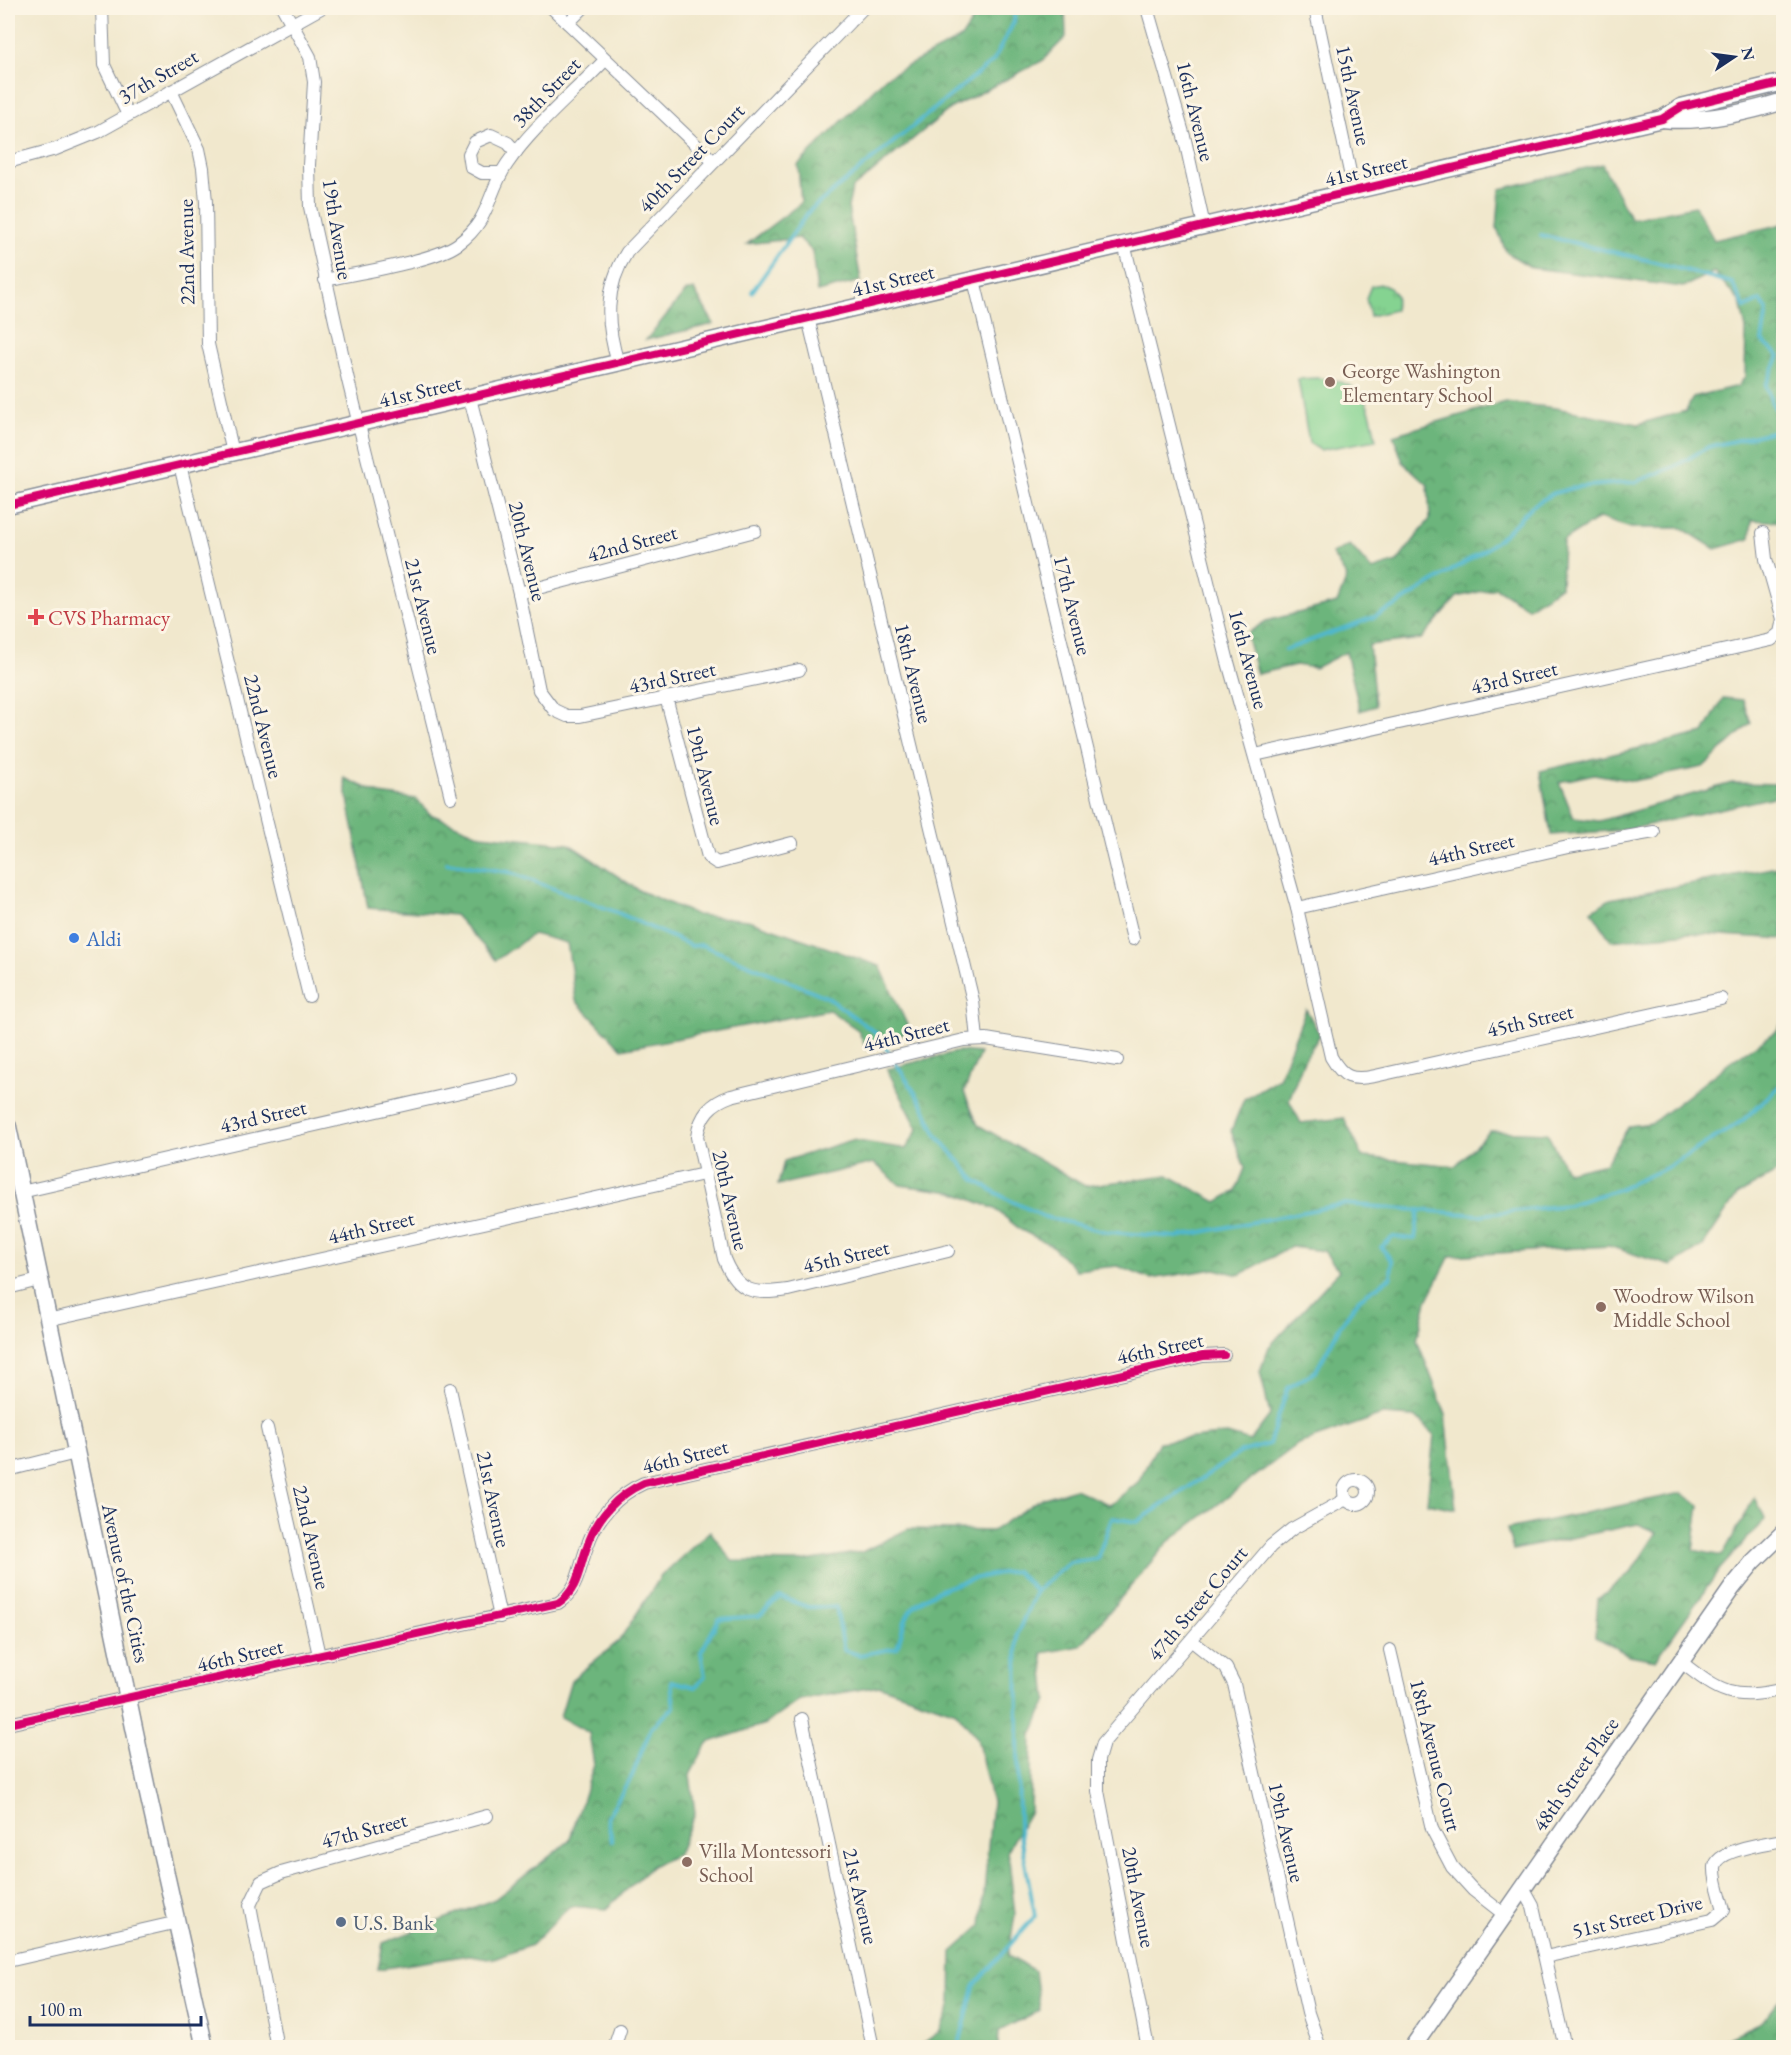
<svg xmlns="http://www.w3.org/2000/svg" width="1791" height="2055" viewBox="0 0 1791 2055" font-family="'EB Garamond',serif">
  <defs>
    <pattern id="grass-tufts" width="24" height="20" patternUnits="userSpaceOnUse" patternTransform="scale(1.5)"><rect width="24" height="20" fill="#85d391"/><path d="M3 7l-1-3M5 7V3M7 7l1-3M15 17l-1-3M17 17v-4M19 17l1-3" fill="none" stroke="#72b57f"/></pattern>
    <pattern id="forest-crowns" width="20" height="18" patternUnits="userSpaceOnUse" patternTransform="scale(1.5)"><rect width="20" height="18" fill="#6cb57b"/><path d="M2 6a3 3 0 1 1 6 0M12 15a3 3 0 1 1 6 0" fill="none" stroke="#589468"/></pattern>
  </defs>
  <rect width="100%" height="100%" fill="#fcf5e5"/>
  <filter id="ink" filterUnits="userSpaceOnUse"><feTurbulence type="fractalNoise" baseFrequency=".0167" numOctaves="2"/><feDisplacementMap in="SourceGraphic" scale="12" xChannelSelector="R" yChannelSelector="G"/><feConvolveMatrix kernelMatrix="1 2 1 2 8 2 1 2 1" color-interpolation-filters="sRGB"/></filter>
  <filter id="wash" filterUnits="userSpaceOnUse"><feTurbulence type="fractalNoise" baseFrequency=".008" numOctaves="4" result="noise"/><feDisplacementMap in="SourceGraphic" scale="24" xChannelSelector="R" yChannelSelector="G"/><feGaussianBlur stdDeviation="1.35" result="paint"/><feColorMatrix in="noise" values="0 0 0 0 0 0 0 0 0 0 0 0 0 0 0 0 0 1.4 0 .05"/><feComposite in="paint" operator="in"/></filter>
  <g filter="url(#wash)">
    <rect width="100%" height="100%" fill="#f1e8cd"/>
    <polygon fill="url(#grass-tufts)" stroke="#508178" stroke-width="1.5" points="1381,284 1390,288 1396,295 1395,310 1370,316 1366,298 1371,286"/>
    <g fill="url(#forest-crowns)" stroke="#44726c" stroke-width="1.5">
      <polygon points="981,8 1065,8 1066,37 1042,61 951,108 852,189 848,207 861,281 817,292 812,251 799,238 747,244 801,203 798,165 886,77 961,38"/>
      <polygon points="1602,164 1631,219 1695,206 1714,240 1783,224 1783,522 1752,520 1750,539 1715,549 1682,528 1631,528 1599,518 1563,541 1561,586 1528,608 1496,588 1457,597 1421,639 1369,645 1375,706 1360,711 1346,652 1315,668 1296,665 1257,674 1246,634 1266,621 1337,603 1347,577 1332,554 1350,545 1372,570 1397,562 1430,519 1428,485 1403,462 1393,435 1505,402 1556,408 1638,424 1686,411 1693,397 1738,386 1745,377 1746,329 1740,302 1714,272 1683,287 1532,268 1506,252 1497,228 1500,189"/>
      <polygon points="694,290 714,324 646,340 686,291"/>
      <polygon points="1723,698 1743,700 1751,723 1703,767 1633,781 1594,774 1559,782 1574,818 1599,821 1732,783 1783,784 1783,795 1626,830 1551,835 1540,771 1704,733"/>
      <polygon points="344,778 380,794 416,799 430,814 481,835 569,844 640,891 697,915 748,920 880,966 910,1031 867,1050 858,1030 829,1010 622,1049 576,1001 567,943 533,934 496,960 455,915 368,908"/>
      <polygon points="1783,866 1783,939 1689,933 1611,941 1592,911 1610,899"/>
      <polygon points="1306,1009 1320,1035 1304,1060 1289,1100 1301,1123 1344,1118 1363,1157 1455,1166 1490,1131 1547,1133 1567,1172 1606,1163 1629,1126 1652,1123 1733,1060 1777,1031 1783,1021 1783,1169 1737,1195 1703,1246 1671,1266 1609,1246 1450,1256 1427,1301 1417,1340 1446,1415 1456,1509 1427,1503 1434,1434 1415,1417 1382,1415 1298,1444 1168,1542 1080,1646 1042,1653 1047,1700 1032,1735 1030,1811 1008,1850 1015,1915 1008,1956 1035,1971 1040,2010 999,2031 998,2047 918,2047 940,2031 951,2004 952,1952 981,1926 992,1802 977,1738 956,1712 880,1686 800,1700 765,1724 707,1743 690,1775 695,1813 678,1854 652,1866 606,1909 570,1906 531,1945 494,1959 470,1955 378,1969 383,1943 495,1899 569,1841 594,1765 589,1733 560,1717 571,1680 619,1641 661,1576 710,1531 732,1561 800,1562 862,1552 908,1529 992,1531 1040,1499 1075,1489 1110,1505 1138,1482 1159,1442 1227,1434 1250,1441 1270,1415 1260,1371 1269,1347 1339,1271 1324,1251 1291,1247 1239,1275 1215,1269 1150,1279 1118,1266 1076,1270 1051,1245 1021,1230 995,1209 953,1192 900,1185 874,1163 778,1185 784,1161 852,1140 906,1149 918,1129 887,1069 960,1051 980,1053 964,1092 978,1125 1085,1186 1168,1175 1217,1202 1236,1191 1245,1168 1231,1131 1244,1099 1279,1078"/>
      <polygon points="1682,1493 1699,1505 1693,1550 1722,1556 1755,1497 1765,1519 1720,1569 1656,1660 1629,1655 1595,1637 1598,1599 1631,1572 1657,1532 1638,1524 1513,1550 1507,1529"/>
      <polygon points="1783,1995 1783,2047 1707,2047 1762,2022"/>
    </g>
    <path fill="#85d391" stroke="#508178" stroke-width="1.5" d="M1316 378C1362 381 1369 398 1376 440L1320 450 1309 443 1298 379Z"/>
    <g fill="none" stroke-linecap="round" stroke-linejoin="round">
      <g stroke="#4fb7cd" stroke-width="4">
        <polyline points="1541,235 1651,261 1732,283 1745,308 1760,300 1767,310 1762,341 1779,356 1766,385 1771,401 1784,424"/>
        <polyline points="752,292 809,211 993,61 1014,22 1015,8"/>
        <polyline points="1285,650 1374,617 1395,606 1486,549 1506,533 1532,506 1554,493 1577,487 1635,482 1674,467 1708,447 1784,429"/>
        <polyline points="447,863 509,872 616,912 692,946 702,945 827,997 876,1033 923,1105 936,1134 975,1180 1005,1198 1045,1217 1108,1232 1177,1237 1344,1204 1479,1215 1568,1205 1616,1190 1668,1167 1742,1121 1784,1082"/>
        <path d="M612 1841 607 1817 632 1776 651 1728 674 1707 671 1681 695 1687 705 1677 701 1652 719 1619 759 1616 780 1597 808 1607H836L844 1650 859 1655 897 1648C901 1637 904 1617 912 1609 932 1586 987 1574 1016 1571L1036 1591"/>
        <polyline points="960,2041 974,1986 1035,1916 1019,1829 1017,1634 1036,1591 1070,1562 1097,1559 1112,1518 1137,1522 1241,1452 1269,1444 1288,1388 1316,1371 1340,1326 1360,1298 1391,1277 1392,1261 1381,1247 1393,1237 1415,1239 1419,1210"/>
      </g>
    </g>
  </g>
  <g filter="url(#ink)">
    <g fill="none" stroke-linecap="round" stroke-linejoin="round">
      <defs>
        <g id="street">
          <polyline points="102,8 104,65 128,115"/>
          <polyline points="283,8 310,57 314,82 309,165 310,207 348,380 451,797"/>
          <polyline points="552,8 714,162"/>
          <polyline points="1147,8 1185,140 1204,226"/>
          <polyline points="1315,8 1354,191"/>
          <polyline points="568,23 583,8"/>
          <polyline points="171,91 199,149 203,168 206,202 208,344 233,453"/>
          <polyline points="8,162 56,149 98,132 321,8"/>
          <polyline points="501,173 482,173 471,167 469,154 475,142 491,135 508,143 516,152"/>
          <path d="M1124 244 1228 662 1297 908 1331 1057C1343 1078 1352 1081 1375 1076L1721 999"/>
          <path d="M325 280C357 273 435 261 458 244 491 220 487 193 507 164 534 125 573 94 605 60"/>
          <polyline points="974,280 1133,939"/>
          <polyline points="808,318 973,1001 977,1039"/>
          <path d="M618 363C606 324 604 288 627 252L863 8"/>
          <polyline points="470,398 519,593 539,690 554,710 567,716 580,716 799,670"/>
          <polyline points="180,465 309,996"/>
          <polyline points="519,593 755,531"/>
          <polyline points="666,697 708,857 717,863 792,843"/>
          <polyline points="1255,755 1771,640 1780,633 1783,619 1766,559 1763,533"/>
          <polyline points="1297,908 1568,847 1654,832"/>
          <polyline points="21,1192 513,1080"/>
          <path d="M948 1251 788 1290C754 1295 738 1293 724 1259L697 1137C700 1115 711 1103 731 1096L964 1040 986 1039 1117 1060"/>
          <polyline points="8,1288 39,1280"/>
          <polyline points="47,1320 704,1174"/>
          <polyline points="450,1389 500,1617"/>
          <polyline points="267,1428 319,1655"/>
          <polyline points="8,1470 76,1453"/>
          <circle cx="1356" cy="1492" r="12"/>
          <polyline points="1192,1641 1226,1668 1234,1684 1308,2013 1320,2048"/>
          <polyline points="1390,1650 1432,1829 1452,1867 1473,1890 1505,1915"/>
          <path d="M1681 1662C1721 1693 1732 1701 1784 1689"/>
          <polyline points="802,1719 873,2048"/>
          <path d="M8 1724 558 1603C579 1590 579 1567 587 1547 596 1518 617 1495 644 1483L1203 1356 1224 1355"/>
          <polyline points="1523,1888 1533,1906 1565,2048"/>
          <path d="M1545 1957 1712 1920 1724 1910C1721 1897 1714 1880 1715 1867 1717 1849 1768 1843 1784 1840"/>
          <polyline points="8,1961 178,1922"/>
          <polyline points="277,2048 250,1905 261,1882 281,1873 487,1816"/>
          <polyline points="614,2048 620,2030"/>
          <polyline points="1148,2048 1098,1791 1098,1760 1103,1743 1271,1546 1292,1529 1346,1499"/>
        </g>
        <g id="secondary">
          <path d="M1662 119C1702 123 1745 113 1784 101"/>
          <polyline points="8,505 1662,119 1681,107 1784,82"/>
          <polyline points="8,1127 148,1794 205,2048"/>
          <polyline points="1412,2048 1732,1588 1753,1562 1784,1532"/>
        </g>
      </defs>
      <use href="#street" stroke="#868c96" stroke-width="14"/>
      <use href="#secondary" stroke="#868c96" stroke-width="19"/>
      <use href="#street" stroke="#fff" stroke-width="12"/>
      <use href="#secondary" stroke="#fff" stroke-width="16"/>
      <defs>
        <g id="cycleway">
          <polyline points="8,505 1662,119 1681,107 1784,82"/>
          <path d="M8 1724 558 1603C579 1590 579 1567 587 1547 596 1518 617 1495 644 1483L1203 1356 1224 1355"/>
        </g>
      </defs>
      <use href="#cycleway" stroke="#fcf5e5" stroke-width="11"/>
      <use href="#cycleway" stroke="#d6006c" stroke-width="8"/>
    </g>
  </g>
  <g fill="#8d6e63" stroke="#fcf5e5" stroke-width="2">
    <circle cx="1330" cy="382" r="6"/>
    <circle cx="1601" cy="1307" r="6"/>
    <circle cx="687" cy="1862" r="6"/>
  </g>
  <path fill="#e0444e" stroke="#fcf5e5" stroke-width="2" d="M33 608h6v6h6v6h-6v6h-6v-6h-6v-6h6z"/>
  <circle fill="#3f7fe0" stroke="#fcf5e5" stroke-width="2" cx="74" cy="938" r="6"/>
  <circle fill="#5c6f8a" stroke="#fcf5e5" stroke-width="2" cx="341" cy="1922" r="6"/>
  <g text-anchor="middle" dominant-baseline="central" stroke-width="6" stroke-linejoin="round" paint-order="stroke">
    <g font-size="21" fill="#1b2f5e" stroke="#fcf5e5">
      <text transform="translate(158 76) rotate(-30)">37th Street</text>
      <text transform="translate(546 92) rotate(-46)">38th Street</text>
      <text transform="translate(1354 95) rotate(78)">15th Avenue</text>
      <text transform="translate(1196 111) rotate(76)">16th Avenue</text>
      <text transform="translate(691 158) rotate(-46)">40th Street Court</text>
      <text transform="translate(1366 170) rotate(-13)">41st Street</text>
      <text transform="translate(338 229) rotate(81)">19th Avenue</text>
      <text transform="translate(186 252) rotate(-91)">22nd Avenue</text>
      <text transform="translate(893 280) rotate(-13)">41st Street</text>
      <text transform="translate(420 391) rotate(-13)">41st Street</text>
      <text transform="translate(632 543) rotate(-15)">42nd Street</text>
      <text transform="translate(528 551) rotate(76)">20th Avenue</text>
      <text transform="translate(1073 605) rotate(76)">17th Avenue</text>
      <text transform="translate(424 606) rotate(76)">21st Avenue</text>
      <text transform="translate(1249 659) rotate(75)">16th Avenue</text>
      <text transform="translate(914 673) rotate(76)">18th Avenue</text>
      <text transform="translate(672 677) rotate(-12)">43rd Street</text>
      <text transform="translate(1514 677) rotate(-13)">43rd Street</text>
      <text transform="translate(264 726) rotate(76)">22nd Avenue</text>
      <text transform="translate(706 775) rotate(76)">19th Avenue</text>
      <text transform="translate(1471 849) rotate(-13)">44th Street</text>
      <text transform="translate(1530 1020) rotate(-13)">45th Street</text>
      <text transform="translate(906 1034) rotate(-14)">44th Street</text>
      <text transform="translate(263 1116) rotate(-13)">43rd Street</text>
      <text transform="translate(731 1200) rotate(77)">20th Avenue</text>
      <text transform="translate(371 1227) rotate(-13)">44th Street</text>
      <text transform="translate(846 1256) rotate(-13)">45th Street</text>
      <text transform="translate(1160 1348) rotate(-12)">46th Street</text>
      <text transform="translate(685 1456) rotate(-14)">46th Street</text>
      <text transform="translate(494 1499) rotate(78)">21st Avenue</text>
      <text transform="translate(312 1537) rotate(77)">22nd Avenue</text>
      <text transform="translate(126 1583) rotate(78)">Avenue of the Cities</text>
      <text transform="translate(1197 1603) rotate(-50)">47th Street Court</text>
      <text transform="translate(240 1655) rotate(-13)">46th Street</text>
      <text transform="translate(1436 1755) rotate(76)">18th Avenue Court</text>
      <text transform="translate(1575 1774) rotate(-55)">48th Street Place</text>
      <text transform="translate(364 1830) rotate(-15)">47th Street</text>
      <text transform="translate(1287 1832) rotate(77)">19th Avenue</text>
      <text transform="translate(861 1896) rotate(77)">21st Avenue</text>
      <text transform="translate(1139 1897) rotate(79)">20th Avenue</text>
      <text transform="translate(1637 1916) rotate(-13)">51st Street Drive</text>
    </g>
    <g font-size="21" fill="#785e54" stroke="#fcf5e5" text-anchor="start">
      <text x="1342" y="370">George Washington<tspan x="1342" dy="24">Elementary School</tspan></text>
      <text x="1613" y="1295">Woodrow Wilson<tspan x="1613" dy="24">Middle School</tspan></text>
      <text x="699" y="1850">Villa Montessori<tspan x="699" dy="24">School</tspan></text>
    </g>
    <g font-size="21" fill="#be3a42" stroke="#fcf5e5" text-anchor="start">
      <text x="48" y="617">CVS Pharmacy</text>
    </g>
    <g font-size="21" fill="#366cbe" stroke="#fcf5e5" text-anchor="start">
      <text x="86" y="938">Aldi</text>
    </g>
    <g font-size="21" fill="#4e5e75" stroke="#fcf5e5" text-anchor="start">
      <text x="353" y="1922">U.S. Bank</text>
    </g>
  </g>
  <rect width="1791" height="2055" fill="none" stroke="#fcf5e5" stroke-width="30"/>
  <g transform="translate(1734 57) rotate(77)" stroke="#fcf5e5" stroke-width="4.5" paint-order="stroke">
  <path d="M0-4.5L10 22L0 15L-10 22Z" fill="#1b2f5e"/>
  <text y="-9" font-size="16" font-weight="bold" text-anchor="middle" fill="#1b2f5e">N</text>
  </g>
  <path d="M30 2016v9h171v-9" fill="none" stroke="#1b2f5e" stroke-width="3"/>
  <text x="39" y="2016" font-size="18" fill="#1b2f5e" stroke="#fcf5e5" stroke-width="4.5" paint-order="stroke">100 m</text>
</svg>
